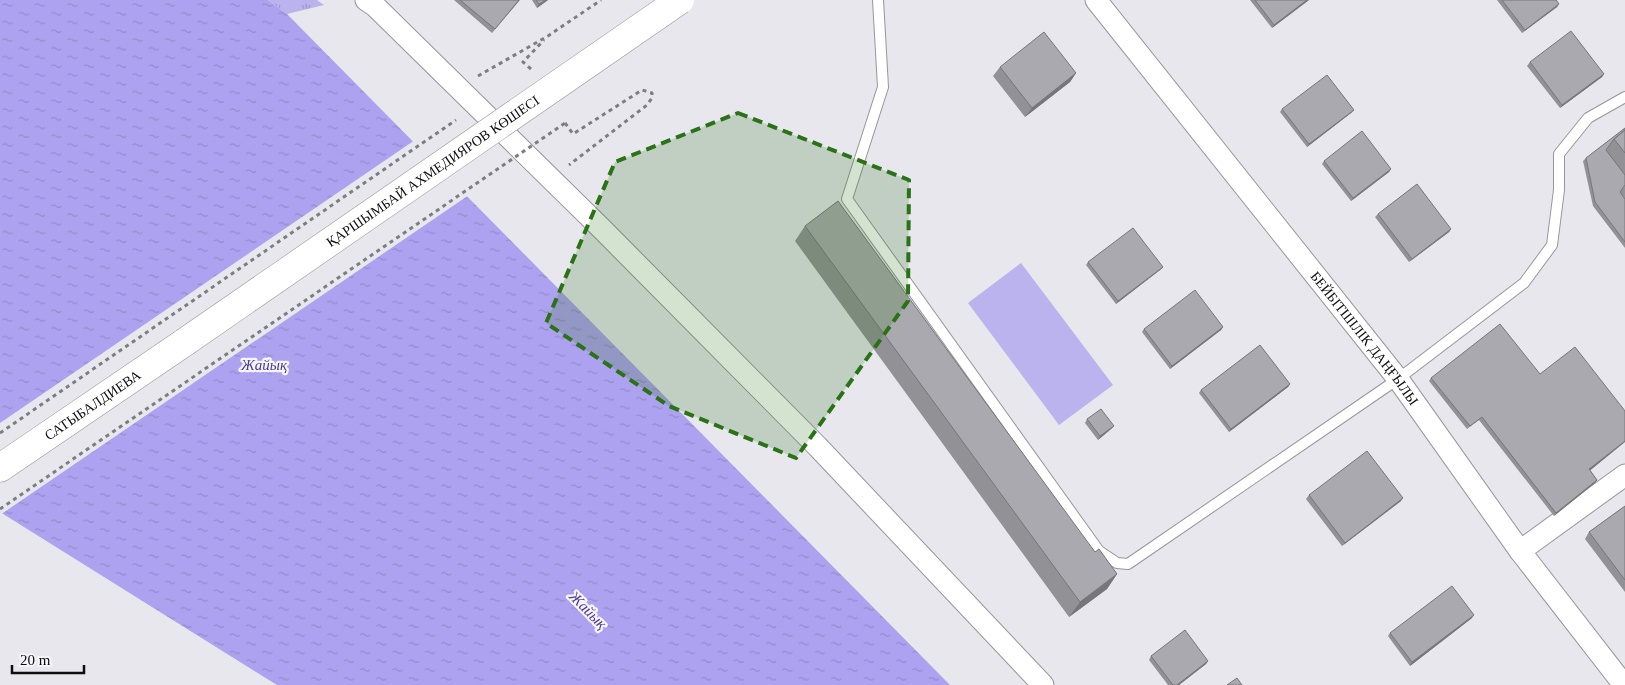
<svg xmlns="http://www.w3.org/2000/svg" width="1625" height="685" font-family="Georgia,serif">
  <defs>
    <pattern id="grass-tufts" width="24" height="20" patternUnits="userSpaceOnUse" patternTransform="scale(1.25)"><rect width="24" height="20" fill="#bab3ed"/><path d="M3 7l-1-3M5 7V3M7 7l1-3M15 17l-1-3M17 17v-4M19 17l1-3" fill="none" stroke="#9f99ca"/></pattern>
    <pattern id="water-ripples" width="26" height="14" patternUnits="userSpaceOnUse" patternTransform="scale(1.25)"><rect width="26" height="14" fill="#ada2ef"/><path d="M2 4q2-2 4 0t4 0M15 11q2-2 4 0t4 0" fill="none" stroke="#948acc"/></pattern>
  </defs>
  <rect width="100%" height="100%" fill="#e7e7ed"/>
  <path fill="url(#grass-tufts)" d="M268 0H317L324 5 287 14Z"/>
  <path fill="#bab3ed" d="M1021 263 1113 385 1059 425 968 303Z"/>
  <path fill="url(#water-ripples)" d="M0 0H268L287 14 950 685H277L0 512Z"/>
  <path fill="#e7e7ed" d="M415 140 469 195 0 515V423Z"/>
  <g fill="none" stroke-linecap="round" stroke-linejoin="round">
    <defs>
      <path id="lane" d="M878 0 883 87 847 199 1099 551 1117 563 1128 564 1398 379 1524 283 1552 245 1559 190V154L1588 118 1625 97"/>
      <g id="street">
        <path d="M366 0 375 6 602 229 818 447 1043 685"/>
        <path id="s1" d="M1096 0 1398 379 1520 551 1624 685"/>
        <path d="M1520 551 1625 475"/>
      </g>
      <g id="primary">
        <path id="s2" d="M0 468 185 342"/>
      </g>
    </defs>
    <use href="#lane" stroke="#96969c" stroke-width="12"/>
    <use href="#street" stroke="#96969c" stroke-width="23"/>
    <use href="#primary" stroke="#96969c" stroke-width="29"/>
    <path stroke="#7e7e82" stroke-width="3" stroke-dasharray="4 4" stroke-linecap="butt" d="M531 69 523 62 544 40
      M478 76 548 36 601 0
      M565 123 573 134 642 90 652 93V98L647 105 569 165"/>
    <use href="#lane" stroke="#fff" stroke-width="10"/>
    <use href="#street" stroke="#fff" stroke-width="21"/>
    <use href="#primary" stroke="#fff" stroke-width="28"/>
    <defs>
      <g id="primary-bridge">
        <path id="s3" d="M185 342 680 0"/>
      </g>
    </defs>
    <use href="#primary-bridge" stroke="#96969c" stroke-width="29" stroke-linecap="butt"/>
    <path stroke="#7e7e82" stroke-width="3" stroke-dasharray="4 4" stroke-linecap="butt" d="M0 433 456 120
      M0 509 565 123"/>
    <use href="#primary-bridge" stroke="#fff" stroke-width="28"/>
  </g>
  <path fill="#929196" d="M454 0H520L492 33Z
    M532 0H548L537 8Z
    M1250 0H1309L1272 28Z
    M1497 0H1556L1559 4 1557 7 1522 33Z
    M1530 62 1604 74 1602 77 1560 108 1527 66Z
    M1000 67 1076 73 1070 82 1025 117 993 76Z
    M1282 109 1354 110 1351 113 1307 147 1280 112Z
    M1625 128V248L1593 206 1583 161 1586 158Z
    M1324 161 1391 169 1389 172 1351 201 1322 164Z
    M1378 214 1451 229 1449 232 1409 262 1375 217Z
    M805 226 1095 552 1117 574 1107 589 1069 617 795 241Z
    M1088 262 1163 267 1160 270 1116 304 1086 265Z
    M1223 327 1221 330 1170 369 1142 332 1144 329Z
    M1431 378 1590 470 1597 480 1595 483 1554 516 1479 420 1467 429 1429 381Z
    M1290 384 1288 387 1229 432 1199 393 1201 390Z
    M1087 419 1114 426 1111 429 1098 440 1085 423Z
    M1309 495 1401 501 1342 546 1306 499Z
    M1625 506V592L1585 539 1589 532Z
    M1472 618 1410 666 1388 636 1390 633Z
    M1151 656 1208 661 1206 664 1179 685H1168L1149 660Z"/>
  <path fill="#77767a" d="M546 0H548L537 8 539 4Z
    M1307 0H1309L1272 28 1274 25Z
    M1559 4 1557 7 1522 33 1525 30Z
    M1076 73 1070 82 1025 117 1032 108Z
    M1604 74 1602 77 1560 108 1562 105Z
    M1354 110 1351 113 1307 147 1309 144Z
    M1391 169 1389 172 1351 201 1353 198Z
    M1451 229 1449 232 1409 262 1412 259Z
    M1163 267 1160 270 1116 304 1118 301Z
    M1223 327 1221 330 1170 369 1172 366Z
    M1290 384 1288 387 1229 432 1231 429Z
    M1114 426 1111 429 1098 440 1100 436Z
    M1625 441V442L1587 473 1589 469Z
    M1597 480 1595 483 1554 516 1556 513Z
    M1403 498 1401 501 1342 546 1345 543Z
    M1117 574 1107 589 1069 617 1080 602Z
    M1474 615 1472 618 1410 666 1412 662Z
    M1208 661 1206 664 1179 685H1177Z"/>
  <path fill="#aaa9af" stroke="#77767a" d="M460 0H519L495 29Z
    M536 0H546L539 4Z
    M1255 0H1307L1274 25Z
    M1502 0H1556L1559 4 1525 30Z
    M1571 31 1604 74 1562 105 1530 62Z
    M1044 32 1076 73 1032 108 1000 67Z
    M1327 75 1354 110 1309 144 1282 109Z
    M1625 128V130L1614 139 1606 150 1625 175V185L1620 192 1625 199V242L1595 202 1586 158Z
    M1625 130V153L1614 139Z
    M1362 131 1391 169 1353 198 1324 161Z
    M1417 184 1451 229 1412 259 1378 214Z
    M838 201 1095 552 1099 549 1117 574 1080 602 805 226Z
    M1133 228 1163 267 1118 301 1088 262Z
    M1195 290 1223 327 1172 366 1144 329Z
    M1500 324 1540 374 1575 347 1625 411V441L1589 469 1597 480 1556 513 1482 417 1470 426 1431 378Z
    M1260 345 1290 384 1231 429 1201 390Z
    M1101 409 1114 426 1100 436 1087 419Z
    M1367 451 1403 498 1345 543 1309 495Z
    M1625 506V580L1589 532Z
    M1452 586 1474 615 1412 662 1390 633Z
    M1185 630 1208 661 1177 685H1173L1151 656Z
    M1237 678 1242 685H1227Z"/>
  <path fill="#297215" fill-opacity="0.2" stroke="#297215" stroke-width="4" stroke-dasharray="10 6" stroke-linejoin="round" d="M738 113 909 180 908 301 796 458 669 406 546 323 615 162Z"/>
  <g text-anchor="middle" stroke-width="4.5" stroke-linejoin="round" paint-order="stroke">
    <g font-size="14" fill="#0e0e10" stroke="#f5f4fa">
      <text dy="5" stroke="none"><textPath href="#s3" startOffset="301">ҚАРШЫМБАЙ АХМЕДИЯРОВ КӨШЕСІ</textPath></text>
      <text dy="5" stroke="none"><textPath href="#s1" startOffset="432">БЕЙБІТШІЛІК ДАҢҒЫЛЫ</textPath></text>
      <text dy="5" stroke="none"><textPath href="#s2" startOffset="112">САТЫБАЛДИЕВА</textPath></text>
    </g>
    <g font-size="15" font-style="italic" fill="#4d3890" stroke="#f5f4fa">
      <text x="264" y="370">Жайық</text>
      <text transform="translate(588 610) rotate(45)" y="5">Жайық</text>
    </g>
  </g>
  <path d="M12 665v8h72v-8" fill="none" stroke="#0e0e10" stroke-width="2.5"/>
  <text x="20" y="665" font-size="15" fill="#0e0e10" stroke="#f5f4fa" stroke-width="4" paint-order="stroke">20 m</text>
</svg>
